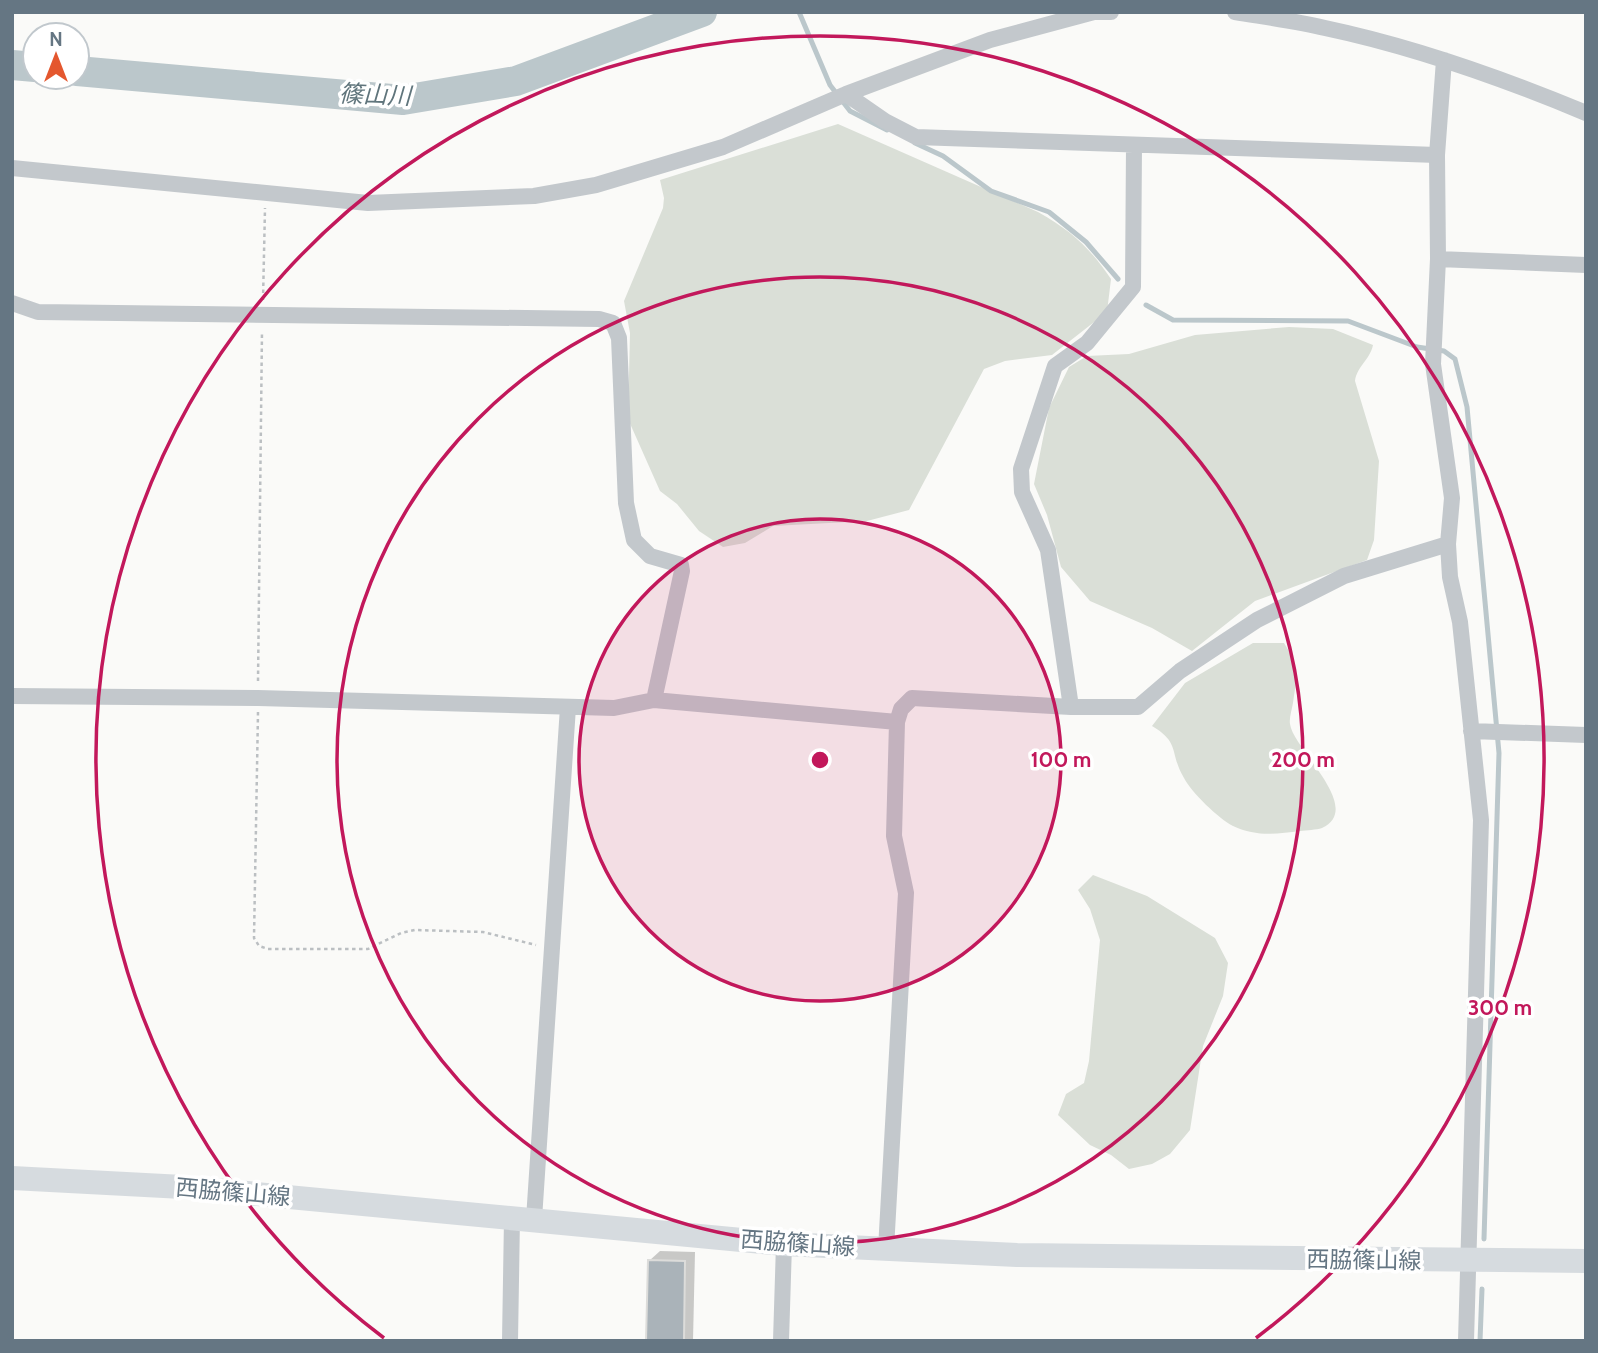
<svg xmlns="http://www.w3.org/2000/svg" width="1598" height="1353" font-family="Cabin,'Noto Sans JP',sans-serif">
  <rect width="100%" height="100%" fill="#fafaf8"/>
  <path fill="#dadfd7" d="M838 124 1038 212C1073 232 1089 247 1111 279L1107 312 1052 355 1005 361 984 369 909 510 867 521 773 526 745 543 723 547 699 531 677 504 660 491 628 419 630 333 624 301 663 208 664 198 660 180Z
    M1289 327 1333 329 1373 345C1370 360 1357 366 1355 381L1379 461 1374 540 1367 560 1255 601 1192 651 1152 628 1090 601 1061 567 1047 515 1034 484 1049 408 1069 367 1087 356 1129 354 1195 335Z
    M1253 643H1284C1300 668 1297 675 1293 703 1292 709 1289 718 1290 724 1293 749 1365 808 1322 828 1316 830 1307 830 1300 831 1277 834 1256 837 1233 826 1219 819 1191 792 1184 778 1169 753 1181 743 1152 726L1185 683Z
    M1093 875 1147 896 1215 938 1228 963 1223 996 1203 1046 1190 1130 1170 1154 1152 1164 1129 1169 1111 1155 1090 1145 1058 1115 1066 1094 1084 1083 1089 1061 1100 940 1090 909 1078 890Z"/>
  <path fill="#0003" d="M660 1251 695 1252 693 1341H648L649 1261Z"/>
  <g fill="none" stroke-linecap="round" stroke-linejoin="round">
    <path stroke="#bbc7cb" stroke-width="5" d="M799 12 830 85 850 111 887 130
      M915 143 943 156 991 191 1049 212 1086 242 1118 279
      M1146 305 1173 320 1348 321 1417 347 1444 351 1455 359 1467 407 1499 753 1484 1239
      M1480 1341 1482 1289"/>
    <path stroke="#bbc7cb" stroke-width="30" d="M12 65 35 67
      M77 71 403 100 516 81 702 12"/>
  </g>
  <path fill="#aab3b9" stroke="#dcdcda" stroke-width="2" d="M648 1260 685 1261 684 1341H646Z"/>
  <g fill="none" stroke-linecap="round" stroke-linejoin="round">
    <path stroke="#bbbfc2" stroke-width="2.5" stroke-dasharray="3.5 3.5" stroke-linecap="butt" d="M263 300 265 208
      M258 681 262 331
      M258 712 254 938 259 946 268 949H368L401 933 415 930 483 932 536 945"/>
    <path stroke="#c3c8cc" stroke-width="16" d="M1235 12C1265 17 1295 21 1325 28 1415 47 1502 78 1586 113
      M1444 60 1437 155 1438 259 1433 364 1452 498 1448 544 1450 577 1460 622 1481 820 1466 1341
      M846 94 885 121 916 137 1437 155
      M12 168 368 203 534 196 596 185 723 147 846 94 990 40 1094 12H1111
      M1438 259 1586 265
      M12 303 38 312 599 319 613 323 619 338 626 503 634 540 650 556 681 565 682 571 654 700
      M12 696 258 698 614 708 654 700 897 722
      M1071 707 1048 550 1022 492 1021 469 1055 366 1087 343 1133 287 1134 146
      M1471 731 1586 735
      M534 1219 568 707
      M886 1249 906 893 894 836 897 722 901 709 912 698 1071 707H1138L1180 671 1257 620 1344 576 1448 544
      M510 1341 512 1218
      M781 1341 784 1244"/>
    <path stroke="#d6dbdf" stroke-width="24" d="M12 1178 183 1187 784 1244 1017 1255 1586 1261"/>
  </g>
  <circle cx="820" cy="760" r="241" fill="#c2185b" fill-opacity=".12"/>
  <g fill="none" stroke="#c2185b" stroke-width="3.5">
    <circle cx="820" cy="760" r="241"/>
    <circle cx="820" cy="760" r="483"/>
    <path d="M384 1338A724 724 0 1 1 1256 1338"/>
  </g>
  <g text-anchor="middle" stroke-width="7" stroke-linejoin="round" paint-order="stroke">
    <g font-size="23" fill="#657683" stroke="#fff">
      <text transform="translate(233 1192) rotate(5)" y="8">西脇篠山線</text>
      <text transform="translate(798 1243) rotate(4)" y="8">西脇篠山線</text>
      <text transform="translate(1364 1260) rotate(1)" y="8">西脇篠山線</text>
    </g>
    <g font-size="24" font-style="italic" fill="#60757c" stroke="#fff">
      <text transform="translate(375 95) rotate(2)" y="8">篠山川</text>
    </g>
  </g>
  <circle cx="820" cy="760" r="10" fill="#c2185b" stroke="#fff" stroke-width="3.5"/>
  <g font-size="21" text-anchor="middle" font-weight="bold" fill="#c2185b" stroke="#fff" stroke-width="7" stroke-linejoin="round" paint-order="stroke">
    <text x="1061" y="767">100 m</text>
    <text x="1303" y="767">200 m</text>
    <text x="1500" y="1015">300 m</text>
  </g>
  <rect width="1598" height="1353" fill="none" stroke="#657683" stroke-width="28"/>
  <g transform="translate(56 56)"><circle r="33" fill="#ffffff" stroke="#c1c8cd" stroke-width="2"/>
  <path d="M0-5L12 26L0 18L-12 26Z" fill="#e4572e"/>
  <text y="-10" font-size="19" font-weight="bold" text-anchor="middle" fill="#657683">N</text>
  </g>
</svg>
